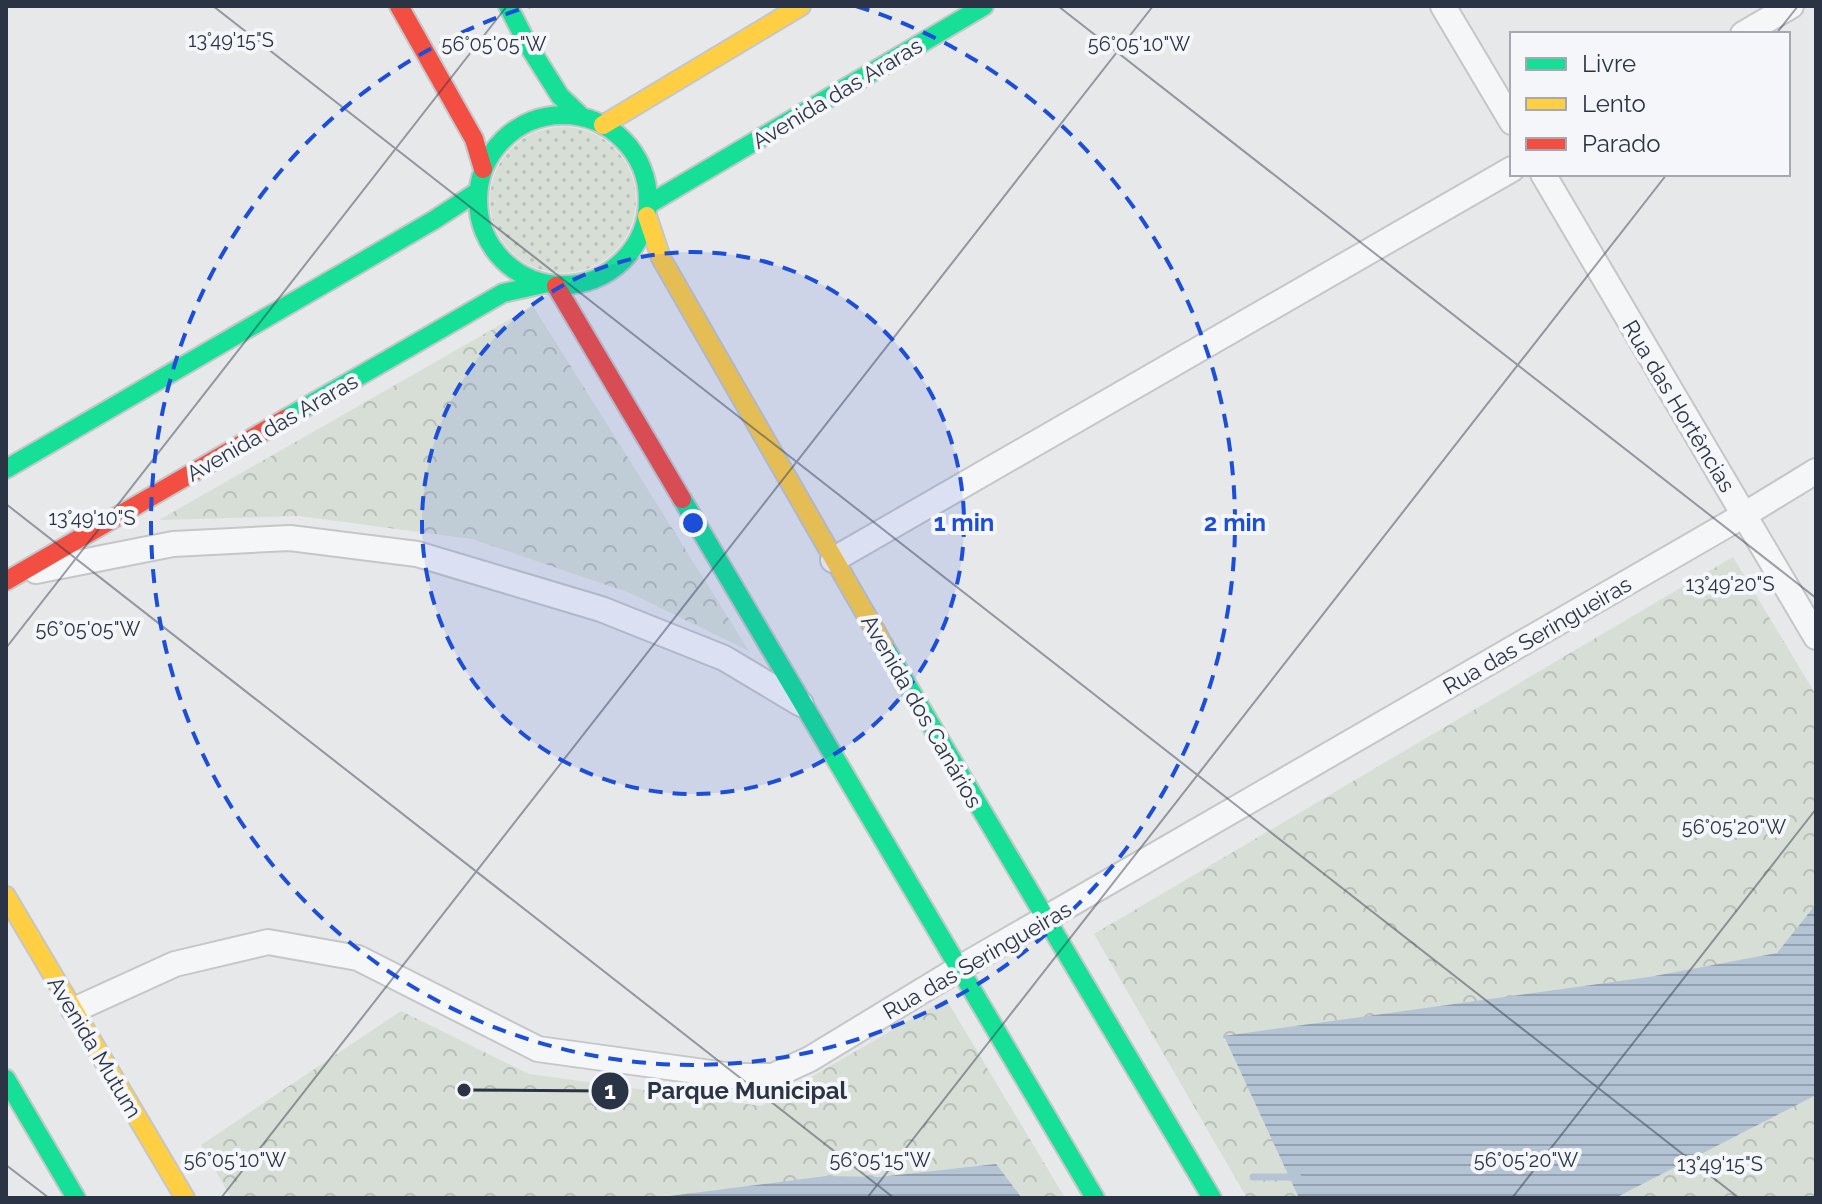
<svg xmlns="http://www.w3.org/2000/svg" width="1822" height="1204" font-family="Raleway,sans-serif">
  <defs>
    <pattern id="grass-dots" width="8" height="8" patternUnits="userSpaceOnUse" patternTransform="scale(2)"><rect width="8" height="8" fill="#d6ded6"/><path d="M2 2h.1M6 6h.1" fill="none" stroke="#b8bfb9" stroke-width="1.8" stroke-linecap="round"/></pattern>
    <pattern id="park-crowns" width="20" height="18" patternUnits="userSpaceOnUse" patternTransform="scale(2)"><rect width="20" height="18" fill="#d6ded6"/><path d="M2 6a3 3 0 1 1 6 0M12 15a3 3 0 1 1 6 0" fill="none" stroke="#b8bfb9"/></pattern>
    <pattern id="water-rules" width="6" height="5" patternUnits="userSpaceOnUse" patternTransform="scale(2)"><rect width="6" height="5" fill="#b4c4d5"/><path d="M0 2.5h6" fill="none" stroke="#93a0af"/></pattern>
  </defs>
  <rect width="100%" height="100%" fill="#e6e8ea"/>
  <path fill="url(#grass-dots)" d="M490 200a73 73 0 1 1 146 0a73 73 0 1 1-146 0Z"/>
  <path fill="url(#park-crowns)" d="M533 306 749 651 630 593 472 539 299 516 159 520Z
    M1733 557 1816 695V1198H1247L1094 934Z
    M946 999 1065 1198H231L201 1145 401 1011 529 1074 761 1106Z"/>
  <path fill="url(#water-rules)" d="M1816 904V1095L1615 1198H1299L1224 1036 1649 977 1777 953Z
    M996 1164 1022 1198H654L826 1176 879 1177Z"/>
  <g fill="none" stroke-linecap="round" stroke-linejoin="round">
    <path stroke="#b4c4d5" stroke-width="7" d="M1253 1177H1298"/>
    <defs>
      <path id="street" d="M1443 6 1512 122
        M1743 34 1791 6
        M1543 174 1816 637
        M833 560 1512 169
        M36 571 173 544 290 538 417 554 601 609 724 658 801 704
        M74 1010 175 964 268 942 358 958 538 1049 733 1076H773L810 1059 958 969 1744 515 1816 471"/>
      <path id="fast" d="M508 6 528 45 560 96 582 117
        M478 200a85 85 0 1 1 170 0a85 85 0 1 1-170 0Z
        M649 204 984 6
        M285 419 503 293 543 284
        M6 469 434 220 477 192
        M682 499 1095 1198
        M884 646 1212 1198
        M6 1079 76 1198"/>
      <path id="slow" d="M603 125 801 6
        M647 216 661 258 884 646
        M6 896 185 1198"/>
      <path id="jam" d="M399 6 474 139 483 169
        M556 286 682 499
        M6 581 285 419"/>
    </defs>
    <use href="#street" stroke="#c4c6c8" stroke-width="28"/>
    <use href="#fast" stroke="#c4c6c8" stroke-width="22"/>
    <use href="#slow" stroke="#c4c6c8" stroke-width="22"/>
    <use href="#jam" stroke="#c4c6c8" stroke-width="22"/>
    <use href="#street" stroke="#f5f6f7" stroke-width="24"/>
    <use href="#fast" stroke="#16e098" stroke-width="18"/>
    <use href="#slow" stroke="#ffcf43" stroke-width="18"/>
    <use href="#jam" stroke="#f24e42" stroke-width="18"/>
  </g>
  <path fill="none" stroke="#2b3445" stroke-width="2" stroke-opacity="0.45" d="M213 6 1739 1198M1058 6 1816 598M1776 34 1798 6M6 504 894 1198M6 648 507 6M6 1165 49 1198M221 1198 1153 6M867 1198 1667 174M1512 1198 1816 809"/>
  <circle cx="693" cy="523" r="271" fill="#1d4ed8" fill-opacity=".12"/>
  <g fill="none" stroke="#1d4ed8" stroke-width="4" stroke-dasharray="14 10">
    <circle cx="693" cy="523" r="271"/>
    <path d="M856 6A542 542 0 1 1 530 6"/>
  </g>
  <g text-anchor="middle" stroke-width="8" stroke-linejoin="round" paint-order="stroke">
    <g font-size="22" fill="#2b3445" stroke="#f4f6f9">
      <text transform="translate(837 93) rotate(-31)" y="8">Avenida das Araras</text>
      <text transform="translate(1679 406) rotate(59)" y="8">Rua das Hortências</text>
      <text transform="translate(272 427) rotate(-30)" y="8">Avenida das Araras</text>
      <text transform="translate(1537 635) rotate(-30)" y="8">Rua das Seringueiras</text>
      <text transform="translate(922 711) rotate(60)" y="8">Avenida dos Canários</text>
      <text transform="translate(977 960) rotate(-30)" y="8">Rua das Seringueiras</text>
      <text transform="translate(95 1047) rotate(59)" y="8">Avenida Mutum</text>
    </g>
  </g>
  <g font-size="20" text-anchor="middle" fill="#2b3445" stroke="#f4f6f9" stroke-width="8" stroke-linejoin="round" paint-order="stroke">
    <text x="231" y="47">13°49'15"S</text>
    <text x="494" y="51">56°05'05"W</text>
    <text x="1139" y="51">56°05'10"W</text>
    <text x="92" y="525">13°49'10"S</text>
    <text x="1730" y="591">13°49'20"S</text>
    <text x="88" y="636">56°05'05"W</text>
    <text x="1734" y="834">56°05'20"W</text>
    <text x="235" y="1167">56°05'10"W</text>
    <text x="880" y="1167">56°05'15"W</text>
    <text x="1526" y="1167">56°05'20"W</text>
    <text x="1720" y="1171">13°49'15"S</text>
  </g>
  <circle cx="693" cy="523" r="12" fill="#1d4ed8" stroke="#f4f6f9" stroke-width="4"/>
  <g font-size="24" text-anchor="middle" font-weight="bold" fill="#1d4ed8" stroke="#f4f6f9" stroke-width="8" stroke-linejoin="round" paint-order="stroke">
    <text x="964" y="531">1 min</text>
    <text x="1235" y="531">2 min</text>
  </g>
  <path fill="none" stroke="#2b3445" stroke-width="3" d="M464 1090L610 1091"/>
  <g fill="#2b3445" stroke="#f4f6f9" stroke-width="3">
    <circle cx="464" cy="1090" r="8"/>
    <circle cx="610" cy="1091" r="20"/>
  </g>
  <g font-size="24" text-anchor="middle" font-weight="bold" fill="#fff">
    <text x="610" y="1099">1</text>
  </g>
  <g font-size="24" text-anchor="middle" font-weight="bold" fill="#2b3445" stroke="#f4f6f9" stroke-width="8" stroke-linejoin="round" paint-order="stroke">
    <text x="747" y="1099">Parque Municipal</text>
  </g>
  <rect width="1822" height="1204" fill="none" stroke="#2b3445" stroke-width="16"/>
  <rect x="1510" y="32" width="280" height="144" fill="#f4f6f9" stroke="#a4a8b1" stroke-width="2"/>
  <rect x="1526" y="58" width="40" height="12" fill="#16e098" stroke="#a4a8b1" stroke-width="2"/>
  <text x="1582" y="72" font-size="24" fill="#2b3445">Livre</text>
  <rect x="1526" y="98" width="40" height="12" fill="#ffcf43" stroke="#a4a8b1" stroke-width="2"/>
  <text x="1582" y="112" font-size="24" fill="#2b3445">Lento</text>
  <rect x="1526" y="138" width="40" height="12" fill="#f24e42" stroke="#a4a8b1" stroke-width="2"/>
  <text x="1582" y="152" font-size="24" fill="#2b3445">Parado</text>
</svg>
